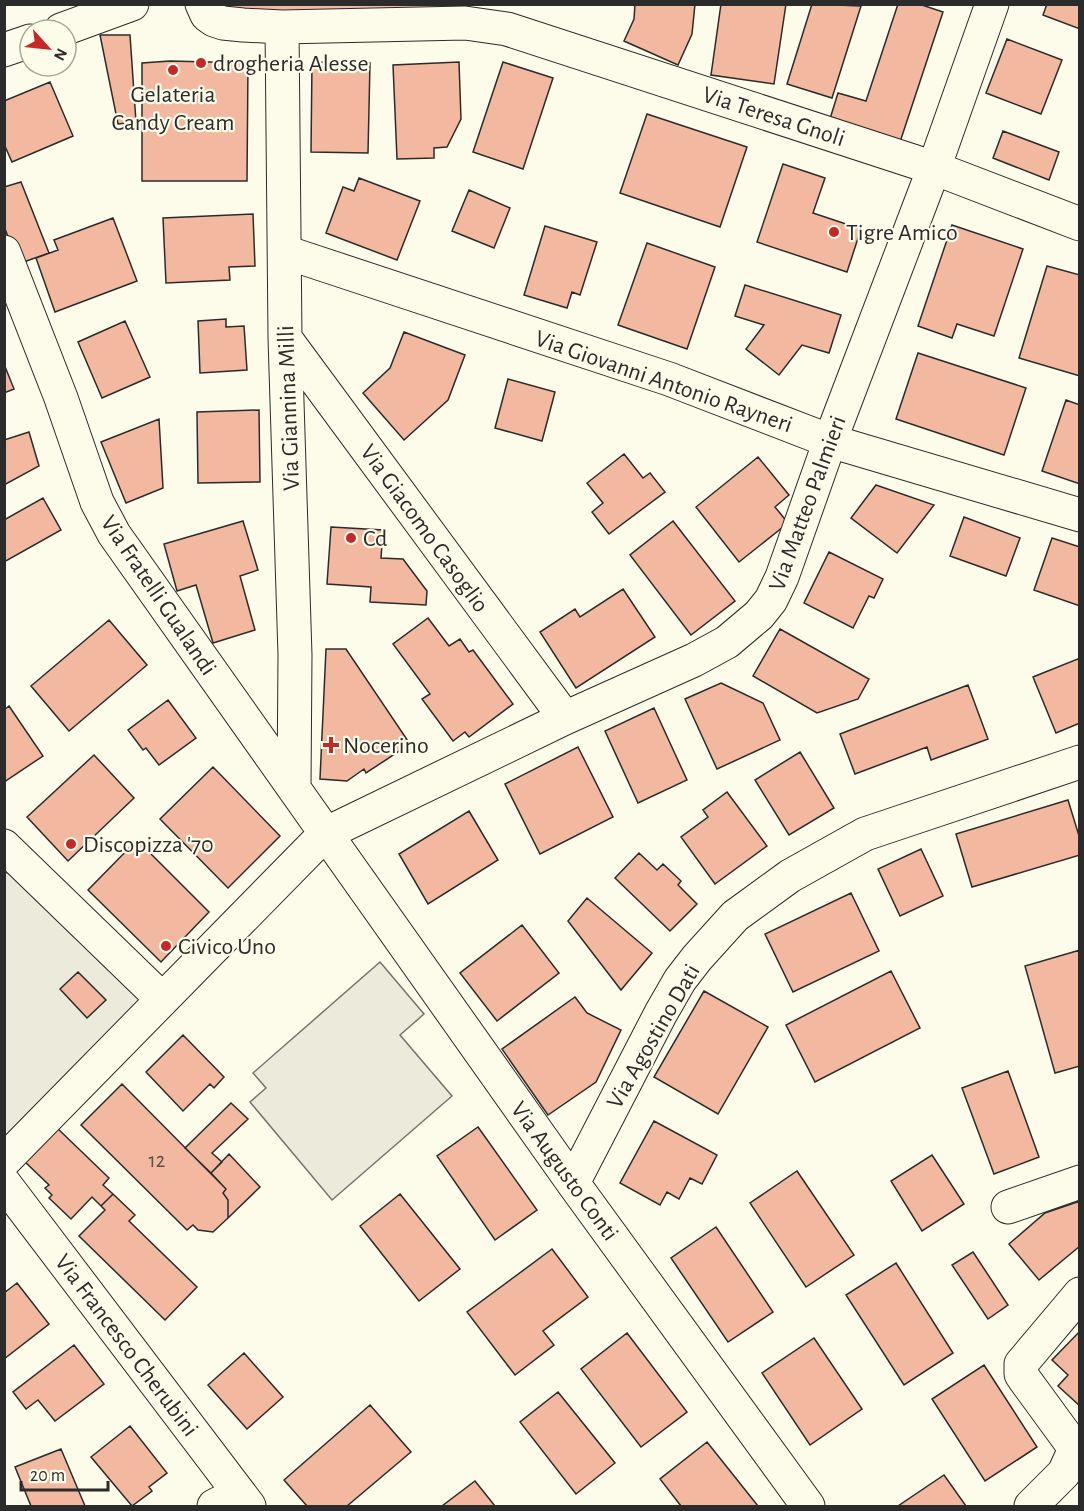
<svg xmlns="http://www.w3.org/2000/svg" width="1084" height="1511" font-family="'Alegreya Sans',sans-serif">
  <rect width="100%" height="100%" fill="#fdfbea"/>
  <path fill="#ecebdb" stroke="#74746e" stroke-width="1.5" d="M12 867 146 999 5 1148 4 875Z
    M380 962 424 1014 400 1035 452 1096 332 1200 250 1102 266 1088 253 1073Z"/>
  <path fill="#f2b8a0" stroke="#2b2b2b" stroke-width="1.5" d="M222 4H443V14L222 13Z
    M635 4H695L692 34 678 65 624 41 634 19Z
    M721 4H786L774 84 711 75Z
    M812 4 861 6 832 98 787 84Z
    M898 4H919L943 12 899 145 829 122 838 93 866 101Z
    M1047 4H1080V29L1043 15Z
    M100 35H130L136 122 118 124Z
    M1007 39 1062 60 1041 114 986 93Z
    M170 61 248 63 247 181H142V63Z
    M312 62 370 63 368 153 311 152Z
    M459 62 461 119 447 147 434 148V158L397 159 393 65Z
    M503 62 553 78 523 169 473 152Z
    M50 82 73 136 12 162 4 144V101Z
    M647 114 747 147 720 227 620 193Z
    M1003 131 1059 152 1049 180 993 158Z
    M783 164 825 178 813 213 861 229 847 272 757 242Z
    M359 178 420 201 397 260 326 233 343 187 354 191Z
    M21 182 49 253 18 264 4 226V187Z
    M469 190 510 208 494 248 452 231Z
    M253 214 255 266 229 267 230 280 166 283 163 218Z
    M113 218 137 281 55 312 36 258 58 250 54 240Z
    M952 225 1023 249 994 336 957 324 952 338 918 326Z
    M545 226 597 242 580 295 572 292 567 308 524 295Z
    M647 243 715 267 687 349 618 325Z
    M1047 266 1080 275V376L1019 358Z
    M745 285 841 315 829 353 802 345 779 375 746 349 764 325 735 316Z
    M226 319V327L244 326 247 370 200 373 198 321Z
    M125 321 150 377 102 398 78 342Z
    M404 332 465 355 448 400 404 440 363 393 390 368Z
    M918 353 1026 388 1004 455 896 419Z
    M4 364 14 389 4 393Z
    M508 379 555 392 542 441 495 428Z
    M1066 400 1080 405V484L1042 471Z
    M259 410 260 482 198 483 197 412Z
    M159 419 163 488 126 503 101 442Z
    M29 432 39 466 4 485V440Z
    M624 454 643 478 650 473 665 492 609 534 592 512 603 503 587 483Z
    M758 457 789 495 775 507 788 523 739 562 696 507Z
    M876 485 934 505 897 553 851 518Z
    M43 498 61 530 4 562V520Z
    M964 517 1020 538 1006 576 950 556Z
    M243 521 258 570 240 576 255 630 213 643 196 585 177 591 164 544Z
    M673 521 735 601 691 635 630 555Z
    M331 527 383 530 381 558 403 559 427 591 426 605 370 602 371 587 327 584Z
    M1052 538 1080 547V606L1034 590Z
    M829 552 883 579 874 598 869 596 853 628 804 603Z
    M623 589 655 637 576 688 540 632 575 609 580 617Z
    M428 618 449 646 460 639 469 652 473 650 513 704 469 737 465 732 453 741 422 699 430 694 393 644Z
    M109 620 147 665 69 731 31 686Z
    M780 629 869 679 858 699 817 713 753 676Z
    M326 649H346L410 744 366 773 364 769 347 781 320 779Z
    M1080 658V723L1056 733 1033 677Z
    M721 683 763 703 780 740 717 769 685 699Z
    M968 685 988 739 931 760 927 747 855 774 840 734Z
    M168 700 196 738 159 765 146 748 143 750 128 730Z
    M9 706 43 756 4 782V710Z
    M654 708 687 780 638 803 605 731Z
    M578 747 613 817 540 854 505 784Z
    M800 752 834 808 789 835 755 780Z
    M94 755 134 798 68 861 27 817Z
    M213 767 280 836 228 888 160 819Z
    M727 792 767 846 715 884 681 837 708 817 703 810Z
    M1068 800 1080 839V855L972 887 956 834Z
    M469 811 498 860 428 904 399 854Z
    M137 840 209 912 161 962 88 890Z
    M921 849 943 896 900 916 878 869Z
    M639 853 657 870 663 864 681 881 678 885 697 904 670 931 615 878Z
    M851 893 879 951 793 992 765 934Z
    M587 898 652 953 621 990 568 921Z
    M522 925 559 973 497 1021 460 973Z
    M1080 950V1066L1055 1073 1025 966Z
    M891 971 920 1028 815 1082 786 1025Z
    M78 972 106 1000 87 1018 60 989Z
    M704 991 768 1027 718 1114 654 1077Z
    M575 997 587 1013 621 1030 596 1082 548 1115 502 1049Z
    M183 1035 224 1077 214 1088 210 1084 183 1111 146 1072Z
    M1008 1071 1039 1157 994 1174 962 1088Z
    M122 1084 226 1189 223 1193 228 1200V1218L213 1232 198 1230 193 1225 187 1230 81 1125Z
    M231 1103 248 1119 212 1153 222 1162 211 1173 185 1148Z
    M654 1121 717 1155 702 1184 690 1178 679 1199 667 1192 660 1205 620 1183Z
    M55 1126 109 1178 103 1185 113 1194 101 1206 92 1197 71 1219 49 1198 52 1195 45 1188 49 1185 22 1159Z
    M478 1127 537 1210 495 1240 437 1156Z
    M229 1154 260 1187 228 1218V1200L223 1193 226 1189 211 1173Z
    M932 1155 964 1204 922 1231 891 1181Z
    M797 1171 854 1255 806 1287 750 1203Z
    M113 1194 135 1215 129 1221 197 1287 165 1320 79 1236 105 1210 101 1206Z
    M400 1194 460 1269 419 1301 360 1226Z
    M1080 1201V1246L1039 1280 1009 1244 1045 1213Z
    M716 1227 773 1312 728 1342 671 1258Z
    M552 1249 588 1297 543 1331 554 1345 515 1375 467 1312Z
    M973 1252 1008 1305 988 1319 952 1265Z
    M896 1263 953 1353 904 1385 846 1295Z
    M17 1283 49 1324 4 1359V1293Z
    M1080 1331V1406L1058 1386 1068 1375 1052 1360Z
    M627 1333 687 1412 641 1447 581 1369Z
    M814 1338 862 1409 810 1445 762 1373Z
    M74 1345 104 1384 55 1421 38 1400 26 1409 13 1392Z
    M244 1353 283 1397 247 1429 208 1385Z
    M984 1365 1037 1447 985 1481 932 1399Z
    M558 1392 615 1463 576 1494 520 1422Z
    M370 1405 411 1452 347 1506H307L284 1480Z
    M130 1426 167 1473 149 1487 152 1491 132 1506 91 1457Z
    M707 1442 758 1506H681L660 1479Z
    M61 1449 85 1506H31L15 1467Z
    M944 1475 966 1506H898Z
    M475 1481 495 1506H442Z"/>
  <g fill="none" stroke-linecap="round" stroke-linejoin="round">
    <defs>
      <path id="minor" d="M202 4 207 15 214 20 223 23 243 25 282 27 465 23 507 29 934 168 1080 224
        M282 27 285 338 295 655 294 788
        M61 30 132 4
        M4 50 30 41
        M4 252 61 398 97 502 114 534 573 1183 808 1506
        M285 252 669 379 830 441 1080 515
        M285 338 565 718
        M4 846 162 999
        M4 1161 325 834 565 718 694 660 727 642 759 615 771 600 782 577 830 441 934 168 992 4
        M4 1183 249 1506
        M573 1183 661 1013 680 980 697 958 735 916 790 876 865 834 1080 762
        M1008 1207 1080 1182
        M214 1506 239 1493
        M1031 1506 1064 1473 1074 1451 1071 1443 1025 1380 1021 1374V1364L1080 1294"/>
    </defs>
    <use href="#minor" stroke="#2b2b2b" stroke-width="35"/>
    <use href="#minor" stroke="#fdfbea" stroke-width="33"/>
  </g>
  <g fill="#c62828" stroke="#fdfbea" stroke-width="2">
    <circle cx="201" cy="63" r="6"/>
    <circle cx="173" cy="70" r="6"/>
    <circle cx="834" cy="232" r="6"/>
    <circle cx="351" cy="538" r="6"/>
    <path d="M328 736h6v6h6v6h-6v6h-6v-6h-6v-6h6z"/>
    <circle cx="71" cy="844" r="6"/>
    <circle cx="166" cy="946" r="6"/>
  </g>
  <g text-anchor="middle" stroke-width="4.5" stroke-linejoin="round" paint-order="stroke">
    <g font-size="21" fill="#5d4e48">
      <text x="157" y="1167">12</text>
    </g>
    <g font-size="24" fill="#2b2b2b" stroke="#fdfbea" text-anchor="start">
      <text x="213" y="71">drogheria Alesse</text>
      <text x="173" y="102" text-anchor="middle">Gelateria<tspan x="173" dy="28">Candy Cream</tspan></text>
      <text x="846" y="240">Tigre Amico</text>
      <text x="363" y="546">Cd</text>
      <text x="343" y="753">Nocerino</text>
      <text x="83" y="852">Discopizza '70</text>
      <text x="178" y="954">Civico Uno</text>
    </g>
    <g font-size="24" fill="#2b2b2b" stroke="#fdfbea">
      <text transform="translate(774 116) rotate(18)" y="8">Via Teresa Gnoli</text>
      <text transform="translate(664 381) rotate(19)" y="8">Via Giovanni Antonio Rayneri</text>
      <text transform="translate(288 408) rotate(-92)" y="8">Via Giannina Milli</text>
      <text transform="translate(807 503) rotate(-70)" y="8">Via Matteo Palmieri</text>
      <text transform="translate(425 528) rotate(54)" y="8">Via Giacomo Casoglio</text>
      <text transform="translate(159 595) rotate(56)" y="8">Via Fratelli Gualandi</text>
      <text transform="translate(653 1036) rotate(-60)" y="8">Via Agostino Dati</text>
      <text transform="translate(565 1171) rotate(54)" y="8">Via Augusto Conti</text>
      <text transform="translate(127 1345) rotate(53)" y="8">Via Francesco Cherubini</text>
    </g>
  </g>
  <rect width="1084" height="1511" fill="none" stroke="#2b2b2b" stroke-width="12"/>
  <g transform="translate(48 48) rotate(117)"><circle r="28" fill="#fdfbea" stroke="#a9a89e" stroke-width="1.5"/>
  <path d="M0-4.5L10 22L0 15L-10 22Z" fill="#c62828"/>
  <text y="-9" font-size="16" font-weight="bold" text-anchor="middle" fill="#2b2b2b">N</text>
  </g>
  <path d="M21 1481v9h87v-9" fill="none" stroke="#2b2b2b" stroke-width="3"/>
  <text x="30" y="1481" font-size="18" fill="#2b2b2b" stroke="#fdfbea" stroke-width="4.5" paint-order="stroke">20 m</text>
</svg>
